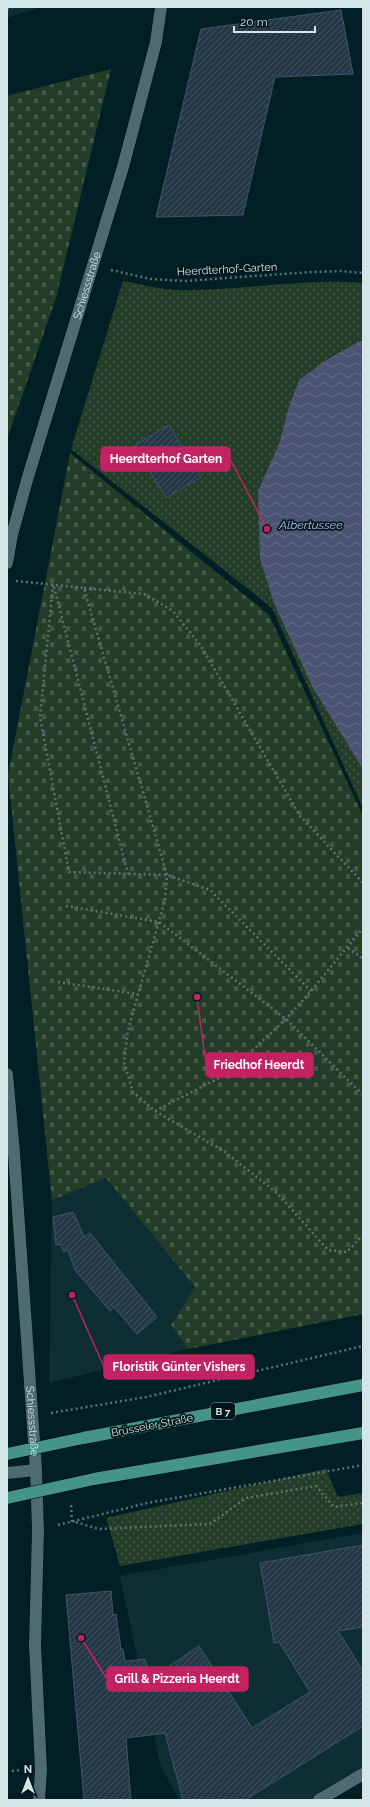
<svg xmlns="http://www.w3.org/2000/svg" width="370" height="1807" font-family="Raleway,sans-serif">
  <defs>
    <pattern id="cemetery-stones" width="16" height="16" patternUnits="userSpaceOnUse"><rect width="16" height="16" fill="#243d28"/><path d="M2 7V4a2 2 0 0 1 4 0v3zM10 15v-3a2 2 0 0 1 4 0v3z" fill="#435947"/></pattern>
    <pattern id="park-dots" width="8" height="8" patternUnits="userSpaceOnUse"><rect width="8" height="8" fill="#243d28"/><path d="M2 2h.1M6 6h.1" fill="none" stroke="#435947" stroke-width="1.8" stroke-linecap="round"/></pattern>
    <pattern id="water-waves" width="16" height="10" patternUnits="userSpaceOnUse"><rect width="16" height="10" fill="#4c5473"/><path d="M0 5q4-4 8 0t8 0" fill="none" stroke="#656c87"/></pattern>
    <pattern id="building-hatch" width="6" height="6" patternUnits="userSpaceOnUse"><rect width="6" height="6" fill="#233746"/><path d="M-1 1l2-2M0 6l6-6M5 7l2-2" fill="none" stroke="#425461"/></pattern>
  </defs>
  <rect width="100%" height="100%" fill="#012025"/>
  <path fill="#0d2e33" d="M7 7H41L7 18Z
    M106 1178 195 1287 171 1325 188 1349 49 1383 52 1200Z
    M363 1533V1777L324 1800H180L161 1767 120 1576Z"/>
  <path fill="url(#cemetery-stones)" d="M111 69 56 298 7 439V96Z
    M70 453 269 615 363 816V1314L188 1349 171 1325 195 1287 106 1178 52 1200 8 775Z"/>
  <path fill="url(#park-dots)" d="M123 281C141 284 161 290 180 290 241 291 302 278 363 283V808L272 608 71 449Z
    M326 1469 338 1497 363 1493V1524L120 1566 106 1518Z"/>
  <path fill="url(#water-waves)" d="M360 341H363V769L313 688 274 603 260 559 258 491 279 444 289 407 299 380 325 361Z"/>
  <path fill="url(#building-hatch)" stroke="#405666" d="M341 10 353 74 275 77 243 215 156 217 201 29Z
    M169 425 201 477 166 498 134 446Z
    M73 1212 84 1237 90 1233 157 1317 137 1334 114 1307 110 1311 75 1270 68 1250 64 1252 60 1244 56 1245 53 1217Z
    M363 1545V1627L338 1631 363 1671V1726L245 1800H183L165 1733 126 1738 131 1800H84L66 1595 111 1591 113 1615 116 1614 121 1649H123L125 1661 145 1659 150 1679 199 1646 252 1728 310 1692 279 1642 274 1643 260 1563Z"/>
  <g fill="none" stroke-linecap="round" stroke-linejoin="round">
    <defs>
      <path id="service" d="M7 1473 36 1470"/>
      <path id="minor" d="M319 1800 363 1774"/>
      <g id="tertiary">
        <path id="s1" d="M7 563 12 535 27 480 123 167 156 42 161 7"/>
        <path id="s2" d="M7 1074 14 1153 36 1470 38 1530 35 1645 41 1770 39 1800"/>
      </g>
      <path id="trunk" d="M83 1438 363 1385
        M94 1479 363 1433"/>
    </defs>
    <use href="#service" stroke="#00090c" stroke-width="13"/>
    <use href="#minor" stroke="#00090c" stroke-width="13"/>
    <use href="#tertiary" stroke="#00090c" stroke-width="13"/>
    <use href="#trunk" stroke="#00090c" stroke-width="13"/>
    <path stroke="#5a7378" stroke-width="2.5" stroke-dasharray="2 3" stroke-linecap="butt" d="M7 9 13 7
      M111 270 151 279 184 281 311 272 342 271 363 273
      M16 581 84 588 167 875 165 900 128 1030 124 1062 133 1092 155 1111 225 1152 277 1193 328 1250 347 1252 363 1235
      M53 585 40 717 69 872 167 875 210 890 311 991
      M54 587 128 874
      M84 588 144 594 173 611 201 646 300 816 363 883
      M66 906 159 922 286 1019 363 1095
      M348 948 363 959
      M58 982 138 994
      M155 1111 227 1074 286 1019 311 991 363 928
      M51 1413 146 1397 363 1346
      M71 1505 72 1521 99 1529 210 1524 246 1498 316 1486 334 1507 363 1503
      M58 1525 147 1503 363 1465
      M12 1771 21 1770"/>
    <use href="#service" stroke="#4d6c72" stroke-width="12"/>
    <use href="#minor" stroke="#4d6c72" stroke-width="12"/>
    <use href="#tertiary" stroke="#4d6c72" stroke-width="12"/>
    <use href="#trunk" stroke="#459488" stroke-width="12"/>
    <defs>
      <path id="trunk-bridge" d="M7 1454 83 1438
        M7 1498 94 1479"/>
    </defs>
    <use href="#trunk-bridge" stroke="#00090c" stroke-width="13" stroke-linecap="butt"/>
    <use href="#trunk-bridge" stroke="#459488" stroke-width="12"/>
  </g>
  <g text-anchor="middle" stroke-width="3.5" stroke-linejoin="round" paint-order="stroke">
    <rect fill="#01161a" stroke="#95a7aa" stroke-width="1" x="211" y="1403" width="24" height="16" rx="3"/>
    <g font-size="10" font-weight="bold" fill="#d4e5e8">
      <text x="223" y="1415">B 7</text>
    </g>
    <g font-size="11" fill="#d4e5e8" stroke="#01161a">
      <text transform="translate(227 269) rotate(-3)" y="4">Heerdterhof-Garten</text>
      <text dy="4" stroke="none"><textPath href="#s1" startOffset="289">Schiessstraße</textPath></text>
      <text dy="4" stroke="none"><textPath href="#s2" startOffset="348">Schiessstraße</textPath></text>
      <text transform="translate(152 1425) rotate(-11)" y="4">Brüsseler Straße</text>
    </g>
    <g font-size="12" font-style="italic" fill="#b3c3fb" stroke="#01161a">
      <text x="311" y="529">Albertussee</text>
    </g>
  </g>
  <path fill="none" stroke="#c32262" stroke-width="1.5" d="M267 529L230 459M197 997L206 1065M72 1295L104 1367M81 1638L107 1679"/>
  <g fill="#c32262" stroke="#01161a" stroke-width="1.5">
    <circle cx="267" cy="529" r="4"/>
    <circle cx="197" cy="997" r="4"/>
    <circle cx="72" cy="1295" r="4"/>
    <circle cx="81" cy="1638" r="4"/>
  </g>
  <g fill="#c32262" stroke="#c32262" stroke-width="1.5">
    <rect x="101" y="447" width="129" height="24" rx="4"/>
    <rect x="206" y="1053" width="107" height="24" rx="4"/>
    <rect x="104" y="1355" width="150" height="24" rx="4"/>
    <rect x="107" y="1667" width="141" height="24" rx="4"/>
  </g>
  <g font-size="12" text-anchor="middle" font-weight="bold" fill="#fff">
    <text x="166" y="463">Heerdterhof Garten</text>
    <text x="259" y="1069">Friedhof Heerdt</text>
    <text x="179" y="1371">Floristik Günter Vishers</text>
    <text x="177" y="1683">Grill &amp; Pizzeria Heerdt</text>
  </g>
  <rect width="370" height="1807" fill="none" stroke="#d4e5e8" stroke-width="16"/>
  <g transform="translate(28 1779)" stroke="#01161a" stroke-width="3" paint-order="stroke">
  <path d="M0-3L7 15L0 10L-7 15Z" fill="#d4e5e8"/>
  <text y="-6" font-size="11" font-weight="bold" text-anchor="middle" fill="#d4e5e8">N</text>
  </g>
  <path d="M234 26v6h81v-6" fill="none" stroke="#d4e5e8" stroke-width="2"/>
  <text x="240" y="26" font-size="12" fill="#d4e5e8" stroke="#01161a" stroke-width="3" paint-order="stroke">20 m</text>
</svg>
